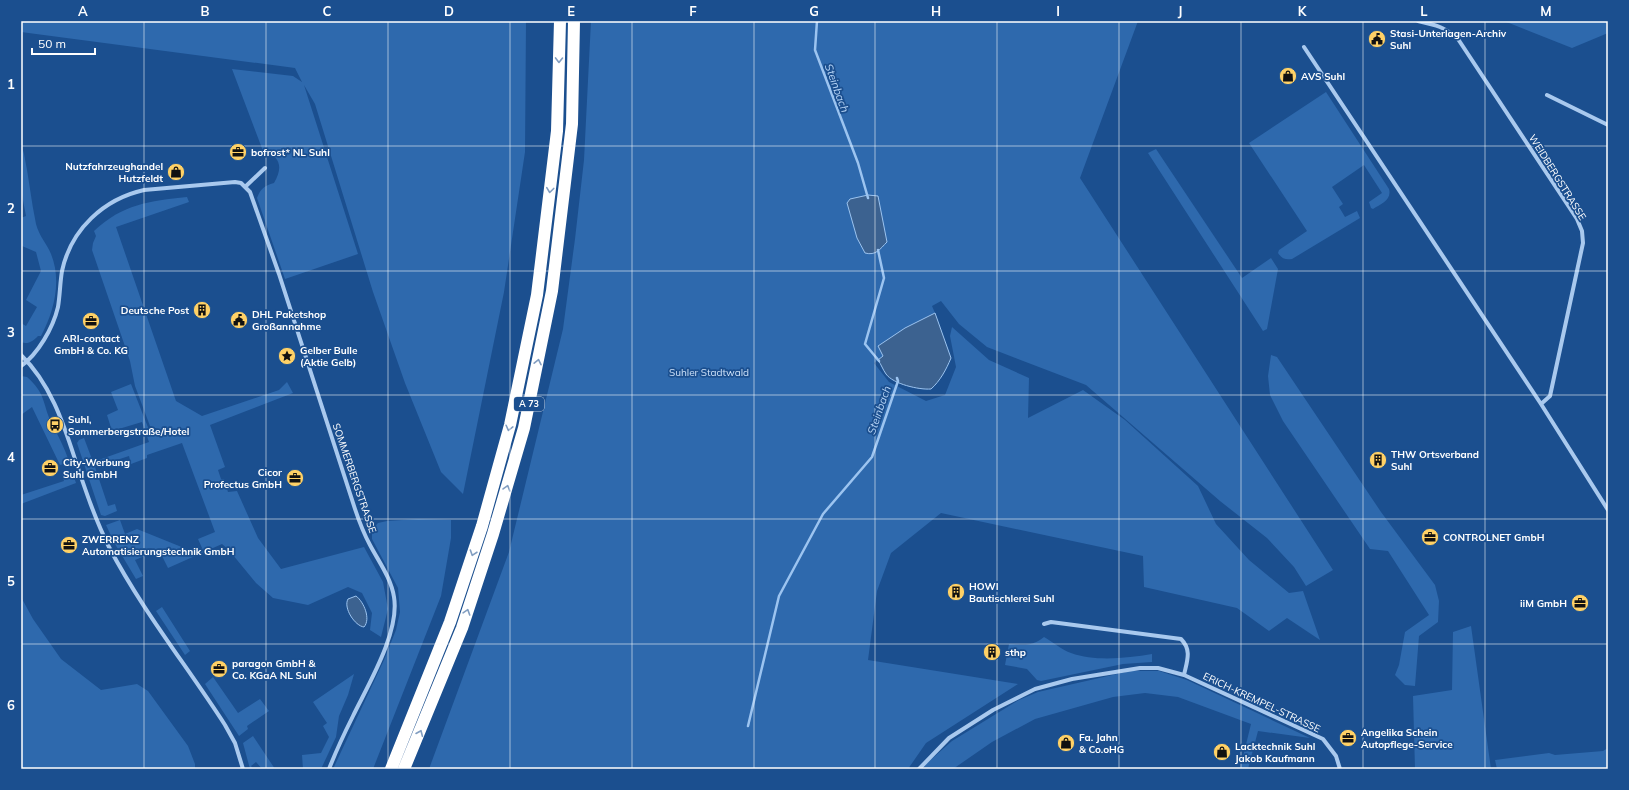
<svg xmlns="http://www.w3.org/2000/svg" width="1629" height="790" font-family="Mulish,sans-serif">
  <rect width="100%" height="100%" fill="#1b4f8f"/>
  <path fill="#2e69ad" d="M21 21H526L525 152 504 292 463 494 441 472 405 383 373 292 315 104 304 85 358 254 285 279 257 198C261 188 264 186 274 183 283 168 281 156 263 151L232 69 293 76 302 82 295 68 21 32Z
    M591 21H1138L1080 178 1333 570 1306 586 1294 567 1267 538 1220 501 1086 385 987 347 959 324 941 301 932 306 935 313 905 328 878 346 883 356 874 363 889 382 926 401 945 395 956 367 950 336 952 327 989 360 1029 378 1028 418 1083 390 1125 420 1198 486 1216 524 1249 560 1289 593 1303 591 1320 640 1287 618 1269 631 1237 608 1144 587 1143 556 941 513 891 553 877 591 868 660 1018 684 926 743 908 769H429L509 552 563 329 575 239 584 160Z
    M1504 21H1608V33L1572 48Z
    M1326 92 1389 189C1392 200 1381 204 1373 209L1371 208 1369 202 1382 193 1364 165 1332 187 1343 204 1339 207 1345 217 1357 211 1360 218 1292 259C1286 260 1282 259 1278 253L1279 250 1307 231 1249 143Z
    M21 143 24 154C29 177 31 201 36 224 39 236 47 244 51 254 62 281 54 312 41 336H38C33 341 28 345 21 342V323L26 326 37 307 26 300 41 271 36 252 22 246 21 218 26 216 21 190Z
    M1156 149 1242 278 1271 258 1278 269 1267 329 1263 331 1148 153Z
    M187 197 189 202 116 227 176 401 202 416 279 390 287 382 293 393 210 425 225 467 218 470 221 479H224L228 492 237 491 258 538 281 569 364 547 383 582 388 609 381 637 370 630 372 613 362 593 348 587 308 605 273 598 256 583 228 549 222 544 168 568 159 550 135 560 143 576 136 579 115 544 106 525 120 520 125 534 137 529 194 552 202 548 198 539 215 532 182 443 147 455V458L131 464 129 456 95 467 108 506 115 504 117 511 105 516 101 515 77 443 79 440 84 438 93 462 149 442 142 422 112 431 107 415 118 410 111 392 131 384 149 430 180 437 150 426 135 386 130 361 92 250 93 243 96 236 94 231C123 204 149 201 187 197Z
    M1271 355 1277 357 1381 512 1435 585 1439 601 1438 622 1419 636 1415 686 1405 685 1395 675 1399 665 1405 632 1429 615 1388 551 1370 549 1283 421 1270 395 1268 376Z
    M21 376 27 377C46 394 42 402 51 422 58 436 65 448 69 462L60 465 32 407 21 415Z
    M72 471 76 483 21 504V495L64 481 62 474Z
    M418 519 451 520V538L441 596 373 769H333L384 660 396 630 400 612 398 588 372 539V530L378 523 387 521Z
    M21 597 33 619 61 659 101 690 137 684 148 691 188 746 195 764V769H21Z
    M162 607 190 651 185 655 156 611Z
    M1471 626 1491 769H1415L1413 696 1452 690 1453 632Z
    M1044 637C1053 642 1062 650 1071 653 1096 662 1127 658 1152 654V662L1123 664 1041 681 1037 680 1027 669 1005 665 1009 644C1024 645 1031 647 1044 637Z
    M1130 671H1159L1187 680 1310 738 1258 731 1248 769H1240L1251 724 1178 697 1145 693 1113 697 1035 719 992 742 953 769H923L926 764 952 741 1019 700 1038 692Z
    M354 674 348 695 339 716 336 737 321 769H303L302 755 321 753 329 737 323 726 327 723 313 702Z
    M213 677 238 713 260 699 269 711 247 726 248 729 239 736 205 684Z
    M253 736 275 769H262L256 762 251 766 253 769H250L243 743Z
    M1608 748V769H1497L1495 760 1549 753 1555 755 1603 751Z"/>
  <path fill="#3c6290" stroke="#9cc4f0" d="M868 195 878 196 887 242C880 249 876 256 865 253L857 238 847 203 850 199Z
    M935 313 951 358C946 370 940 381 931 389 919 390 893 384 886 374 883 370 881 364 878 360L883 356 878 346 905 328Z
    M356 596C364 602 371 619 364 627 355 626 343 608 348 599Z"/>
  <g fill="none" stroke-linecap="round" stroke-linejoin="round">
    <path stroke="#9cc4f0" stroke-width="2.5" d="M817 21 815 50 858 163 868 198
      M878 250 884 278 865 344 879 361
      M748 726 779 596 823 514 872 457 898 381 897 378"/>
    <path stroke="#a9c9ee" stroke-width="4" d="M1418 21C1436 25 1445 27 1458 39L1577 219 1582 231 1583 243 1550 396 1541 404
      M1304 47 1541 404 1608 510
      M1547 95 1608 125
      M245 187 265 168
      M21 355C50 383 63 422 75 459 85 489 95 519 109 547 142 610 187 666 225 725L235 743 243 769
      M21 366C38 354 53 328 58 307 60 295 60 283 62 271 71 229 104 199 144 190L235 182 241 183 250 192 279 274 355 509C359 521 364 534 370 545 379 562 391 578 394 597 400 632 368 685 353 716 344 734 336 751 329 769
      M1044 624 1051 622 1181 639C1192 650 1187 661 1184 675
      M919 769 949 738 993 710 1035 689 1072 679 1140 668H1158L1184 675 1323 739 1336 756 1340 769"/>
    <path stroke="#fff" stroke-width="12" d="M391 769 450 622 482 526 510 425 537 295 557 131 560 21
      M404 769 462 628 493 534 524 428 552 291 572 124 574 21"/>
  </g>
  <defs><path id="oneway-chevron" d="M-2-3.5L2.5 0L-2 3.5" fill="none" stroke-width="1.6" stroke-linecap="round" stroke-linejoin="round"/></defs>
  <g stroke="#829ec1">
    <use href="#oneway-chevron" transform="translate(559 60) rotate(91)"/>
    <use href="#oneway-chevron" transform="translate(550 190) rotate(97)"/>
    <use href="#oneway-chevron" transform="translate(538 362) rotate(-78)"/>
    <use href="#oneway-chevron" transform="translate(509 428) rotate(104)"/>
    <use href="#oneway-chevron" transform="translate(507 488) rotate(-74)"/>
    <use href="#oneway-chevron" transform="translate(473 553) rotate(109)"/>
    <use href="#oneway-chevron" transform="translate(467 612) rotate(-72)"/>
    <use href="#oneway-chevron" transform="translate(420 733) rotate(-67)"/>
  </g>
  <path fill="none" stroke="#fff" stroke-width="1" stroke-opacity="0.55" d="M144 21V769M266 21V769M388 21V769M510 21V769M632 21V769M754 21V769M875 21V769M997 21V769M1119 21V769M1241 21V769M1363 21V769M1485 21V769M21 146H1608M21 271H1608M21 395H1608M21 519H1608M21 644H1608"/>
  <defs>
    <symbol id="civic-disc" viewBox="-11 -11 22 22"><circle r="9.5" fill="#ffd166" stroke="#1b4f8f"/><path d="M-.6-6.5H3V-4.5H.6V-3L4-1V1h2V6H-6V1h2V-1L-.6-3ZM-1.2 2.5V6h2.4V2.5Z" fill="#111"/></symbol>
    <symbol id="shop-disc" viewBox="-11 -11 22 22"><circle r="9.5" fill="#ffd166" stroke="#1b4f8f"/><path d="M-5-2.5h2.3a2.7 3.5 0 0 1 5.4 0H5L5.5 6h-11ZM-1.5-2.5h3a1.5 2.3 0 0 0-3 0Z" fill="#111"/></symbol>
    <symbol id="office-disc" viewBox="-11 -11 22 22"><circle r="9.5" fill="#ffd166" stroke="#1b4f8f"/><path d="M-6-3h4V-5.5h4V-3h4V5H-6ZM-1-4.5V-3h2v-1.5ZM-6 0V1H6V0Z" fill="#111"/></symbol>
    <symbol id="building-disc" viewBox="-11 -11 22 22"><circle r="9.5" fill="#ffd166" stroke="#1b4f8f"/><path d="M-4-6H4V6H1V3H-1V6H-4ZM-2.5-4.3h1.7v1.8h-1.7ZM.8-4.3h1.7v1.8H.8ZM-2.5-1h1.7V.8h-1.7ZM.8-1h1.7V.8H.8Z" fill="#111"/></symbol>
    <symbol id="sight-disc" viewBox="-11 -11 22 22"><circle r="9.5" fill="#ffd166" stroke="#1b4f8f"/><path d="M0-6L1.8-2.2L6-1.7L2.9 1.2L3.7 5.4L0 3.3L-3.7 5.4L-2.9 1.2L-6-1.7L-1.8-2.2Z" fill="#111"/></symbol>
    <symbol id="bus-disc" viewBox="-11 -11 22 22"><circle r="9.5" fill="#ffd166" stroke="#1b4f8f"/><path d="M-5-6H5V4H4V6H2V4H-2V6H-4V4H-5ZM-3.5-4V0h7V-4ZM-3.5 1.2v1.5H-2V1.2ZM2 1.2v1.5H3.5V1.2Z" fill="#111"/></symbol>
  </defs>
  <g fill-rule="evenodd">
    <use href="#civic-disc" x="1367" y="29" width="20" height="20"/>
    <use href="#shop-disc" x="1278" y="66" width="20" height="20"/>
    <use href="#office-disc" x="228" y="142" width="20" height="20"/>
    <use href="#shop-disc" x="166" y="162" width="20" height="20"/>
    <use href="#building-disc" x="192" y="300" width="20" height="20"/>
    <use href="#civic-disc" x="229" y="310" width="20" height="20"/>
    <use href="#office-disc" x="81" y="311" width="20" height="20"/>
    <use href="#sight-disc" x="277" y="346" width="20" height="20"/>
    <use href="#bus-disc" x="45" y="415" width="20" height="20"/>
    <use href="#building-disc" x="1368" y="450" width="20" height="20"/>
    <use href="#office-disc" x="40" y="458" width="20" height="20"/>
    <use href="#office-disc" x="285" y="468" width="20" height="20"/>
    <use href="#office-disc" x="1420" y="527" width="20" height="20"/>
    <use href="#office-disc" x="59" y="535" width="20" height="20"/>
    <use href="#building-disc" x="946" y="582" width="20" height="20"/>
    <use href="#office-disc" x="1570" y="593" width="20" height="20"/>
    <use href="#building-disc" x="982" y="642" width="20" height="20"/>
    <use href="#office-disc" x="209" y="659" width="20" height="20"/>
    <use href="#office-disc" x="1338" y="728" width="20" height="20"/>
    <use href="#shop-disc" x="1056" y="733" width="20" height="20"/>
    <use href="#shop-disc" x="1212" y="742" width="20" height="20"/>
  </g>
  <g text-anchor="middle" stroke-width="3.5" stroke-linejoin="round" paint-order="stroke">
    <rect fill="#1b4f8f" stroke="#bbcadd" stroke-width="1" x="514" y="397" width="30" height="14" rx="3"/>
    <g font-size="9" font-weight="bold" fill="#fff">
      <text x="529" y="407">A 73</text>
    </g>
    <g font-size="10" font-weight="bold" fill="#fff" stroke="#1b4f8f" text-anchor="start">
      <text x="1390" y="37">Stasi-Unterlagen-Archiv<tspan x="1390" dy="12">Suhl</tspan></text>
      <text x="1301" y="80">AVS Suhl</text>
      <text x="251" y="156">bofrost* NL Suhl</text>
      <text x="163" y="170" text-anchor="end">Nutzfahrzeughandel<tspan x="163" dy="12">Hutzfeldt</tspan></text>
      <text x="189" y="314" text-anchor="end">Deutsche Post</text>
      <text x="252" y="318">DHL Paketshop<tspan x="252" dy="12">Großannahme</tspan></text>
      <text x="91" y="342" text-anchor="middle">ARI-contact<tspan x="91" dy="12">GmbH &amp; Co. KG</tspan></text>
      <text x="300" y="354">Gelber Bulle<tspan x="300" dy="12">(Aktie Gelb)</tspan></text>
      <text x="68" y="423">Suhl,<tspan x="68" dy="12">Sommerbergstraße/Hotel</tspan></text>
      <text x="1391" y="458">THW Ortsverband<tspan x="1391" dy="12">Suhl</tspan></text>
      <text x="63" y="466">City-Werbung<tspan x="63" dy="12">Suhl GmbH</tspan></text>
      <text x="282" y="476" text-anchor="end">Cicor<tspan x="282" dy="12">Profectus GmbH</tspan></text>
      <text x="1443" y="541">CONTROLNET GmbH</text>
      <text x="82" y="543">ZWERRENZ<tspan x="82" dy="12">Automatisierungstechnik GmbH</tspan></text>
      <text x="969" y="590">HOWI<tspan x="969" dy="12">Bautischlerei Suhl</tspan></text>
      <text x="1567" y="607" text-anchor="end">iiM GmbH</text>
      <text x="1005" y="656">sthp</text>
      <text x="232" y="667">paragon GmbH &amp;<tspan x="232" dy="12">Co. KGaA NL Suhl</tspan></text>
      <text x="1361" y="736">Angelika Schein<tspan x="1361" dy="12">Autopflege-Service</tspan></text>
      <text x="1079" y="741">Fa. Jahn<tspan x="1079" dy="12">&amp; Co.oHG</tspan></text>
      <text x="1235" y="750">Lacktechnik Suhl<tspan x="1235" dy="12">Jakob Kaufmann</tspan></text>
    </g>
    <g font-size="10" fill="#fff" stroke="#1b4f8f">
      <text transform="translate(1558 177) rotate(58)" y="4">WEIDBERGSTRASSE</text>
      <text transform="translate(355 478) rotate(71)" y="4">SOMMERBERGSTRASSE</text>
      <text transform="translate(1262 702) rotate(25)" y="4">ERICH-KREMPEL-STRASSE</text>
    </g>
    <g font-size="10" fill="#cfe3fa" stroke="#1b4f8f">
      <text x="709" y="376">Suhler Stadtwald</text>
    </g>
    <g font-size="11" font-style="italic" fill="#b5d3f5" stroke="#1b4f8f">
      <text transform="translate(837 88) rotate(70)" y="4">Steinbach</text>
      <text transform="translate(879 410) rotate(-71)" y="4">Steinbach</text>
    </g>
  </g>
  <rect width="1629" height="790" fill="none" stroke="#1b4f8f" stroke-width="44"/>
  <path d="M32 48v6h63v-6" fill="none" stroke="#ffffff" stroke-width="2"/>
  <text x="38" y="48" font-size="12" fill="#ffffff" stroke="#1b4f8f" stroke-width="3" paint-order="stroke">50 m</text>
  <rect x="22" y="22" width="1585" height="746" fill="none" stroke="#fff" stroke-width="1.5"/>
  <g font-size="13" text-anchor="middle" font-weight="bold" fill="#fff">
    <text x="83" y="16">A</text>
    <text x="205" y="16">B</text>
    <text x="327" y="16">C</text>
    <text x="449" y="16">D</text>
    <text x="571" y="16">E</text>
    <text x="693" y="16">F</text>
    <text x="814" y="16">G</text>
    <text x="936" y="16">H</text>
    <text x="1058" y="16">I</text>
    <text x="1180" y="16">J</text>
    <text x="1302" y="16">K</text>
    <text x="1424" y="16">L</text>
    <text x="1546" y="16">M</text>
    <text x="11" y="89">1</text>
    <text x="11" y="213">2</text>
    <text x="11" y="337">3</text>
    <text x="11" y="462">4</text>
    <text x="11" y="586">5</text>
    <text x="11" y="710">6</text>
  </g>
</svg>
